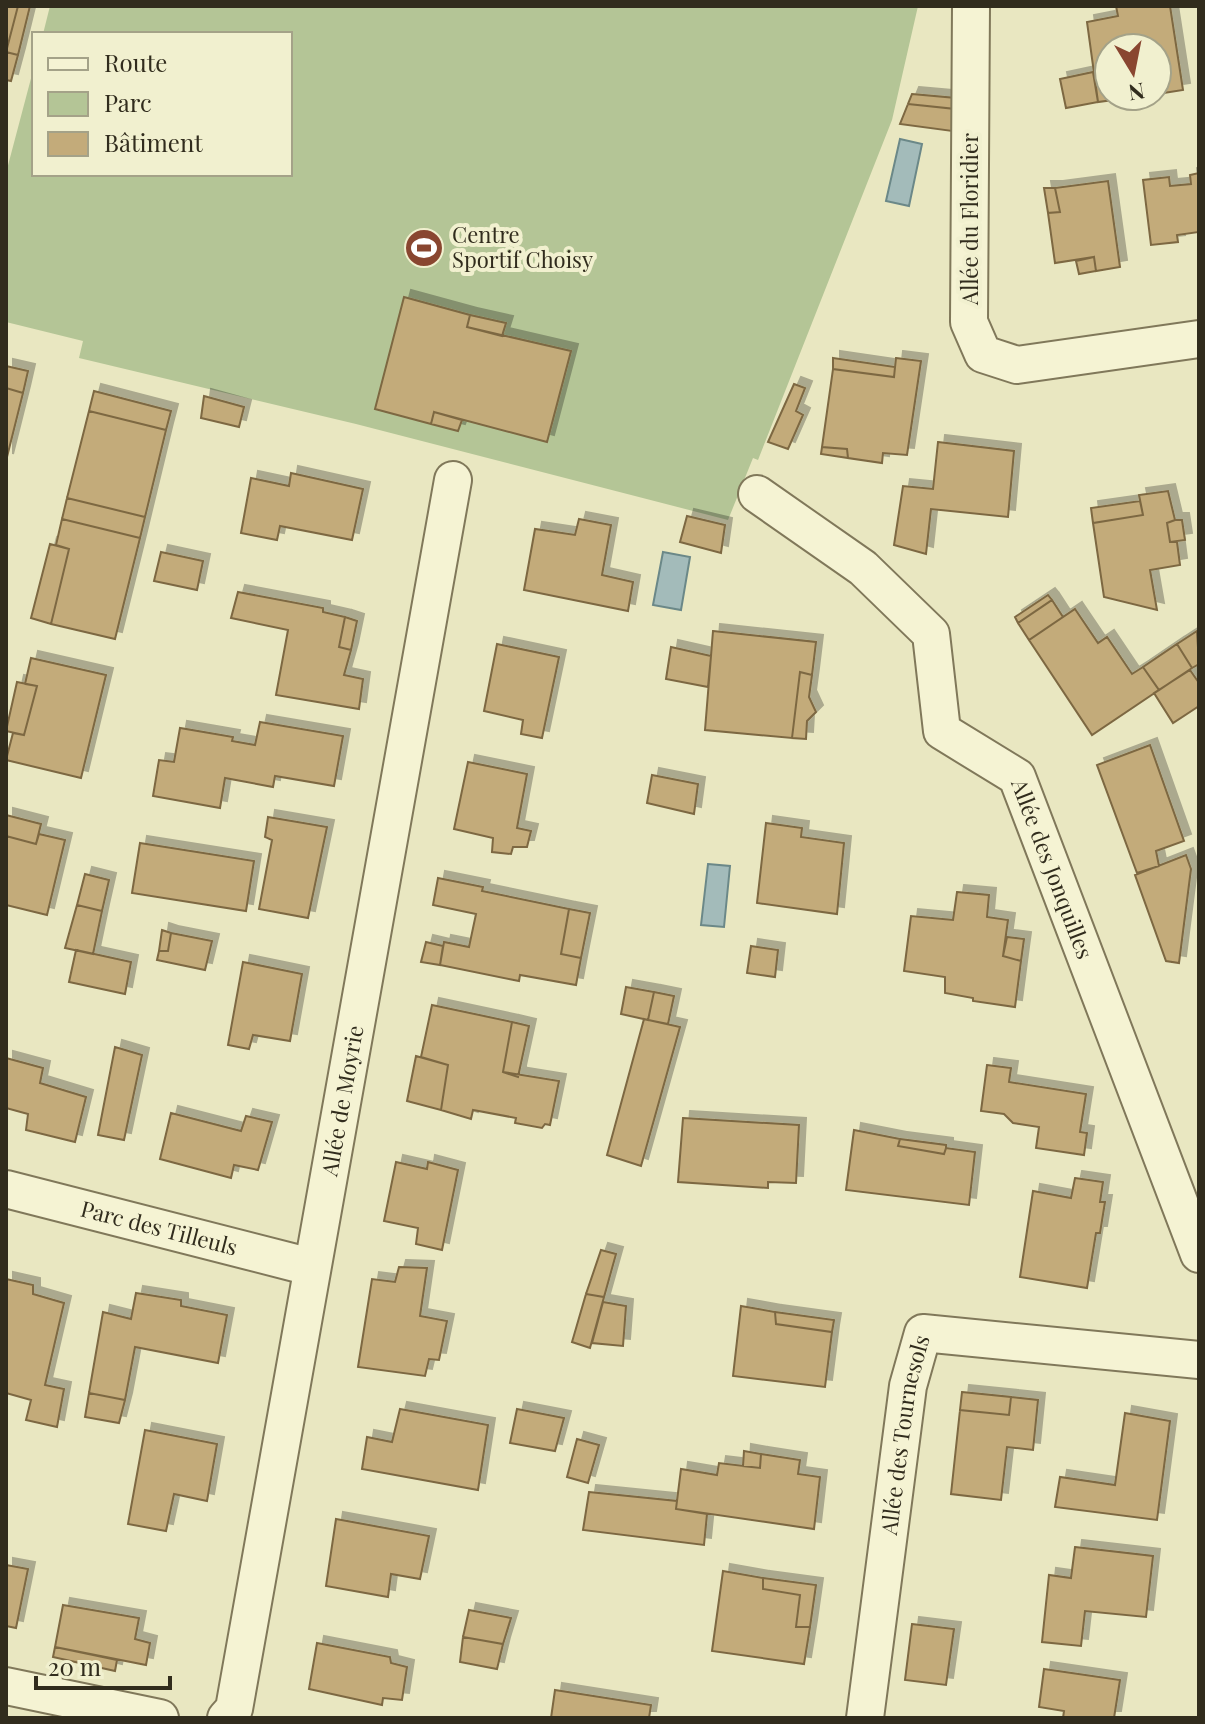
<svg xmlns="http://www.w3.org/2000/svg" width="1205" height="1724" font-family="'Playfair Display',serif">
  <defs>
    <filter id="shadow"><feDropShadow dx="7" dy="-7" stdDeviation="0" flood-color="#0004"/></filter>
  </defs>
  <rect width="100%" height="100%" fill="#e9e7c1"/>
  <path fill="#b4c596" d="M50 6H918L892 120 758 460 753 458 728 520 356 424 79 358 83 341 6 322V173L34 67V174H290V34H43Z"/>
  <path fill="#a3bbba" stroke="#6b8888" stroke-width="2" d="M900 139 922 144 909 206 886 201Z
    M663 552 690 557 681 610 653 605Z
    M708 864 730 866 724 927 701 925Z"/>
  <path fill="#c3ab7a" stroke="#7d6842" stroke-width="2" filter="url(#shadow)" d="M6 6H18L6 52Z
    M18 6H30L18 55 6 52Z
    M1116 6H1170L1183 90 1157 94V48H1109V96H1142L1098 102 1087 22 1118 16Z
    M6 52 18 55 11 81 6 80Z
    M1093 72 1098 102 1066 108 1060 79Z
    M912 94 956 98 955 109 908 104Z
    M908 104 955 109 952 131 900 124Z
    M1199 173V232L1177 235 1178 242 1151 245 1143 180 1169 177 1170 186 1191 184 1190 175Z
    M1108 181 1120 267 1096 271 1094 257 1055 263 1048 213 1060 212 1055 188Z
    M1044 188H1055L1060 212 1048 213Z
    M1094 257 1096 271 1079 274 1076 261Z
    M404 297 470 315 467 327 571 351 547 442 434 412 431 424 375 409Z
    M470 315 506 323 502 336 467 327Z
    M833 358 895 367 894 377 833 369Z
    M896 358 921 361 907 455 883 453 882 463 848 458 847 449 822 447 833 369 894 377Z
    M6 366 28 371 23 393 6 388Z
    M794 384 805 388 796 411 803 415 788 449 768 442Z
    M6 388 23 393 6 461Z
    M94 391 171 411 166 430 89 411Z
    M204 396 244 407 239 427 201 418Z
    M89 411 166 430 145 517 67 498Z
    M434 412 462 420 458 431 431 424Z
    M938 442 1014 451 1008 517 931 509 926 554 894 545 903 486 933 489Z
    M822 447 847 449 848 458 821 454Z
    M291 473 363 489 352 540 280 526 277 540 241 533 251 478 289 486Z
    M1168 491 1175 520 1167 523 1170 542H1177L1180 565 1150 570 1157 610 1104 597 1093 523 1143 515 1139 495Z
    M67 498 145 517 140 538 62 519Z
    M1140 501 1143 515 1093 523 1091 508Z
    M687 516 725 525 721 553 680 542Z
    M62 519 140 538 115 639 51 624 69 549 56 545Z
    M579 519 611 525 602 575 633 582 628 611 524 590 535 529 575 535Z
    M1175 520H1182L1185 540 1170 542 1167 523Z
    M50 544 69 549 51 624 31 618Z
    M161 552 203 561 197 590 154 581Z
    M238 592 323 608V612L345 617 339 647 351 650 344 675 363 679 359 709 276 695 288 630 231 618Z
    M1048 595 1052 600 1018 623 1015 617Z
    M1052 600 1063 617 1029 640 1018 623Z
    M1075 609 1098 643 1107 637 1132 674 1143 667 1159 690 1092 735 1029 640Z
    M345 617 357 621 351 650 339 647Z
    M713 631 816 642 812 675 800 672 792 738 705 730Z
    M1197 631 1199 664 1192 668 1177 644Z
    M497 644 559 657 542 738 521 734 523 720 484 711Z
    M1177 644 1192 668 1159 690 1143 667Z
    M671 647 711 656 708 687 666 679Z
    M31 658 106 675 81 778 6 760 13 733 24 735 37 686 25 684Z
    M1190 670 1199 683V706L1173 723 1154 693Z
    M800 672 812 675 809 697 816 712 807 721 806 739 792 738Z
    M17 682 37 686 24 735 6 731Z
    M260 722 343 736 334 786 275 776 273 787 225 778 220 808 153 796 159 760 174 762 180 728 233 737 232 741 255 745Z
    M1150 745 1184 841 1156 851 1159 866 1137 873 1097 765Z
    M468 762 527 774 517 828 531 831 527 847H513L511 854 492 852 493 838 454 829Z
    M652 775 698 784 694 814 647 803Z
    M6 815 41 824 36 844 6 836Z
    M268 817 327 827 308 918 259 909 272 840 265 837Z
    M766 823 802 828 801 837 844 843 837 914 757 903Z
    M39 834 65 840 47 915 6 905V836L36 844Z
    M140 843 254 861 246 911 132 893Z
    M1186 855 1191 869 1179 963 1166 961 1135 875Z
    M85 874 109 880 102 911 77 905Z
    M438 878 483 887 482 891 569 909 561 954 581 958 576 985 520 975 519 981 440 965 444 942 469 947 476 914 433 905Z
    M957 892 989 895 987 917 1008 920 1003 956 1021 961 1015 1007 973 1001V998L945 993V977L904 971 911 916 953 920Z
    M77 905 102 911 93 954 65 948Z
    M569 909 590 913 581 958 561 954Z
    M162 930 171 933 168 951H159Z
    M171 933 212 941 205 970 157 960 159 951H168Z
    M1007 937 1024 939 1021 961 1003 956Z
    M426 942 443 946 440 965 421 962Z
    M751 946 778 950 775 977 747 973Z
    M76 950 131 962 125 994 69 982Z
    M243 962 302 974 290 1041 253 1035 249 1049 228 1045Z
    M626 987 654 992 648 1020 621 1014Z
    M654 992 674 996 668 1024 648 1020Z
    M432 1005 512 1022 503 1072 559 1081 550 1125 545 1124 542 1128 515 1123 516 1118 473 1110 471 1119 441 1110 448 1065 421 1057Z
    M644 1019 680 1027 641 1166 607 1155Z
    M512 1022 529 1026 518 1077 503 1072Z
    M115 1047 142 1055 124 1140 98 1135Z
    M416 1056 448 1065 441 1110 407 1101Z
    M6 1058 43 1068 40 1083 86 1097 75 1142 26 1130 28 1114 6 1108Z
    M987 1065 1011 1068 1009 1082 1086 1094 1080 1132 1087 1133 1084 1155 1036 1148 1039 1127 1013 1123 1004 1114 981 1111Z
    M171 1113 241 1131 246 1116 272 1122 258 1170 234 1165 231 1178 160 1159Z
    M683 1118 799 1125 796 1183 768 1182V1188L678 1182Z
    M854 1130 900 1139 898 1146 944 1154 946 1148 975 1152 969 1205 846 1190Z
    M900 1139 946 1145V1148L944 1154 898 1146Z
    M396 1162 427 1169 428 1162 458 1170 442 1250 416 1244 418 1228 384 1221Z
    M1075 1178 1103 1182 1100 1202H1105L1100 1233H1096L1087 1288 1020 1277 1033 1191 1071 1198Z
    M601 1250 616 1254 604 1297 586 1294Z
    M399 1267 427 1268 420 1316 447 1321 439 1360 429 1359 425 1376 358 1367 372 1279 395 1282Z
    M6 1279 33 1285V1294L64 1303 45 1385 64 1389 57 1427 26 1420 31 1400 6 1393Z
    M136 1293 181 1300V1306L227 1315 218 1363 135 1347 125 1400 89 1393 103 1312 131 1319Z
    M586 1294 604 1297 590 1348 572 1342Z
    M603 1302 626 1306 623 1346 592 1343Z
    M741 1306 775 1312 776 1324 832 1332 825 1387 733 1376Z
    M775 1312 834 1320 832 1332 776 1324Z
    M962 1392 1011 1397 1009 1415 960 1410Z
    M89 1393 125 1400 119 1423 85 1417Z
    M1011 1397 1038 1400 1033 1450 1007 1447 1001 1500 951 1494 960 1410 1009 1415Z
    M400 1409 488 1425 478 1490 362 1469 367 1437 392 1442Z
    M517 1409 564 1418 555 1451 510 1443Z
    M1125 1413 1170 1421 1157 1520 1055 1507 1060 1477 1115 1485Z
    M145 1430 217 1444 207 1501 174 1494 166 1531 128 1524Z
    M577 1439 599 1445 588 1483 567 1477Z
    M744 1451 761 1454 760 1468 743 1466Z
    M761 1454 800 1460 798 1474 820 1477 814 1529 676 1509 681 1469 717 1475 719 1463 760 1468Z
    M589 1492 677 1501 676 1509 707 1514 704 1545 583 1530Z
    M336 1519 429 1536 420 1579 391 1574 388 1597 326 1586Z
    M1075 1547 1153 1556 1146 1617 1085 1611 1081 1646 1042 1642 1049 1575 1071 1578Z
    M6 1565 28 1569 16 1628 6 1626Z
    M723 1571 763 1578V1589L800 1595 796 1627H810L804 1664 712 1651Z
    M763 1578 816 1585 810 1627H796L800 1595 763 1589Z
    M63 1605 139 1618 135 1639 150 1643 146 1665 55 1647Z
    M469 1610 511 1618 503 1644 463 1637Z
    M912 1624 954 1629 946 1685 905 1680Z
    M463 1637 503 1644 497 1669 460 1662Z
    M317 1643 390 1657 391 1663 407 1667 402 1700 383 1698 382 1705 309 1689Z
    M55 1647 117 1660 115 1671 53 1657Z
    M1044 1669 1120 1680 1114 1718H1063L1064 1711 1039 1707Z
    M555 1690 651 1705 649 1718H551Z"/>
  <g fill="none" stroke-linecap="round" stroke-linejoin="round">
    <defs>
      <g id="minor">
        <path d="M971 6 969 322 983 354 1017 365 1199 339"/>
        <path id="s1" d="M757 494 863 568 931 634 942 731 1017 777 1199 1254"/>
        <path id="s2" d="M6 1189 311 1267"/>
        <path d="M6 1686 160 1718"/>
        <path id="s3" d="M226 1718 234 1709 453 480"/>
        <path id="s4" d="M865 1718 908 1386 923 1333 1199 1360"/>
      </g>
    </defs>
    <use href="#minor" stroke="#80785a" stroke-width="40"/>
    <use href="#minor" stroke="#f5f3d3" stroke-width="36"/>
  </g>
  <defs>
    <symbol id="stadium-disc" viewBox="-11 -11 22 22"><circle r="9.5" fill="#894630" stroke="#f1f0cf"/><path d="M0-5a6.5 5 0 1 0 0 10a6.5 5 0 1 0 0-10ZM-3.5-1.8h7v3.6h-7Z" fill="#fff"/></symbol>
  </defs>
  <g fill-rule="evenodd">
    <use href="#stadium-disc" x="402" y="226" width="44" height="44"/>
  </g>
  <g text-anchor="middle" stroke-width="8" stroke-linejoin="round" paint-order="stroke">
    <g font-size="22" fill="#312c1d" stroke="#f1f0cf">
      <text transform="translate(970 219) rotate(-90)" y="8">Allée du Floridier</text>
      <text dy="8" stroke="none"><textPath href="#s1" startOffset="508">Allée des Jonquilles</textPath></text>
      <text dy="8" stroke="none"><textPath href="#s3" startOffset="630">Allée de Moyrie</textPath></text>
      <text dy="8" stroke="none"><textPath href="#s2" startOffset="158">Parc des Tilleuls</textPath></text>
      <text dy="8" stroke="none"><textPath href="#s4" startOffset="286">Allée des Tournesols</textPath></text>
    </g>
    <g font-size="22" fill="#312c1d" stroke="#f1f0cf" text-anchor="start">
      <text x="452" y="243">Centre<tspan x="452" dy="25">Sportif Choisy</tspan></text>
    </g>
  </g>
  <rect width="1205" height="1724" fill="none" stroke="#312c1d" stroke-width="16"/>
  <rect x="32" y="32" width="260" height="144" fill="#f1f0cf" stroke="#a4a288" stroke-width="2"/>
  <rect x="48" y="58" width="40" height="12" fill="#f5f3d3" stroke="#a4a288" stroke-width="2"/>
  <text x="104" y="72" font-size="24" fill="#312c1d">Route</text>
  <rect x="48" y="92" width="40" height="24" fill="#b4c596" stroke="#a4a288" stroke-width="2"/>
  <text x="104" y="112" font-size="24" fill="#312c1d">Parc</text>
  <rect x="48" y="132" width="40" height="24" fill="#c3ab7a" stroke="#a4a288" stroke-width="2"/>
  <text x="104" y="152" font-size="24" fill="#312c1d">Bâtiment</text>
  <g transform="translate(1133 72) rotate(170)"><circle r="38" fill="#f1f0cf" stroke="#a4a288" stroke-width="2"/>
  <path d="M0-6L14 30L0 20L-14 30Z" fill="#894630"/>
  <text y="-12" font-size="22" font-weight="bold" text-anchor="middle" fill="#312c1d">N</text>
  </g>
  <path d="M36 1676v12h134v-12" fill="none" stroke="#312c1d" stroke-width="4"/>
  <text x="48" y="1676" font-size="24" fill="#312c1d" stroke="#f1f0cf" stroke-width="6" paint-order="stroke">20 m</text>
</svg>
